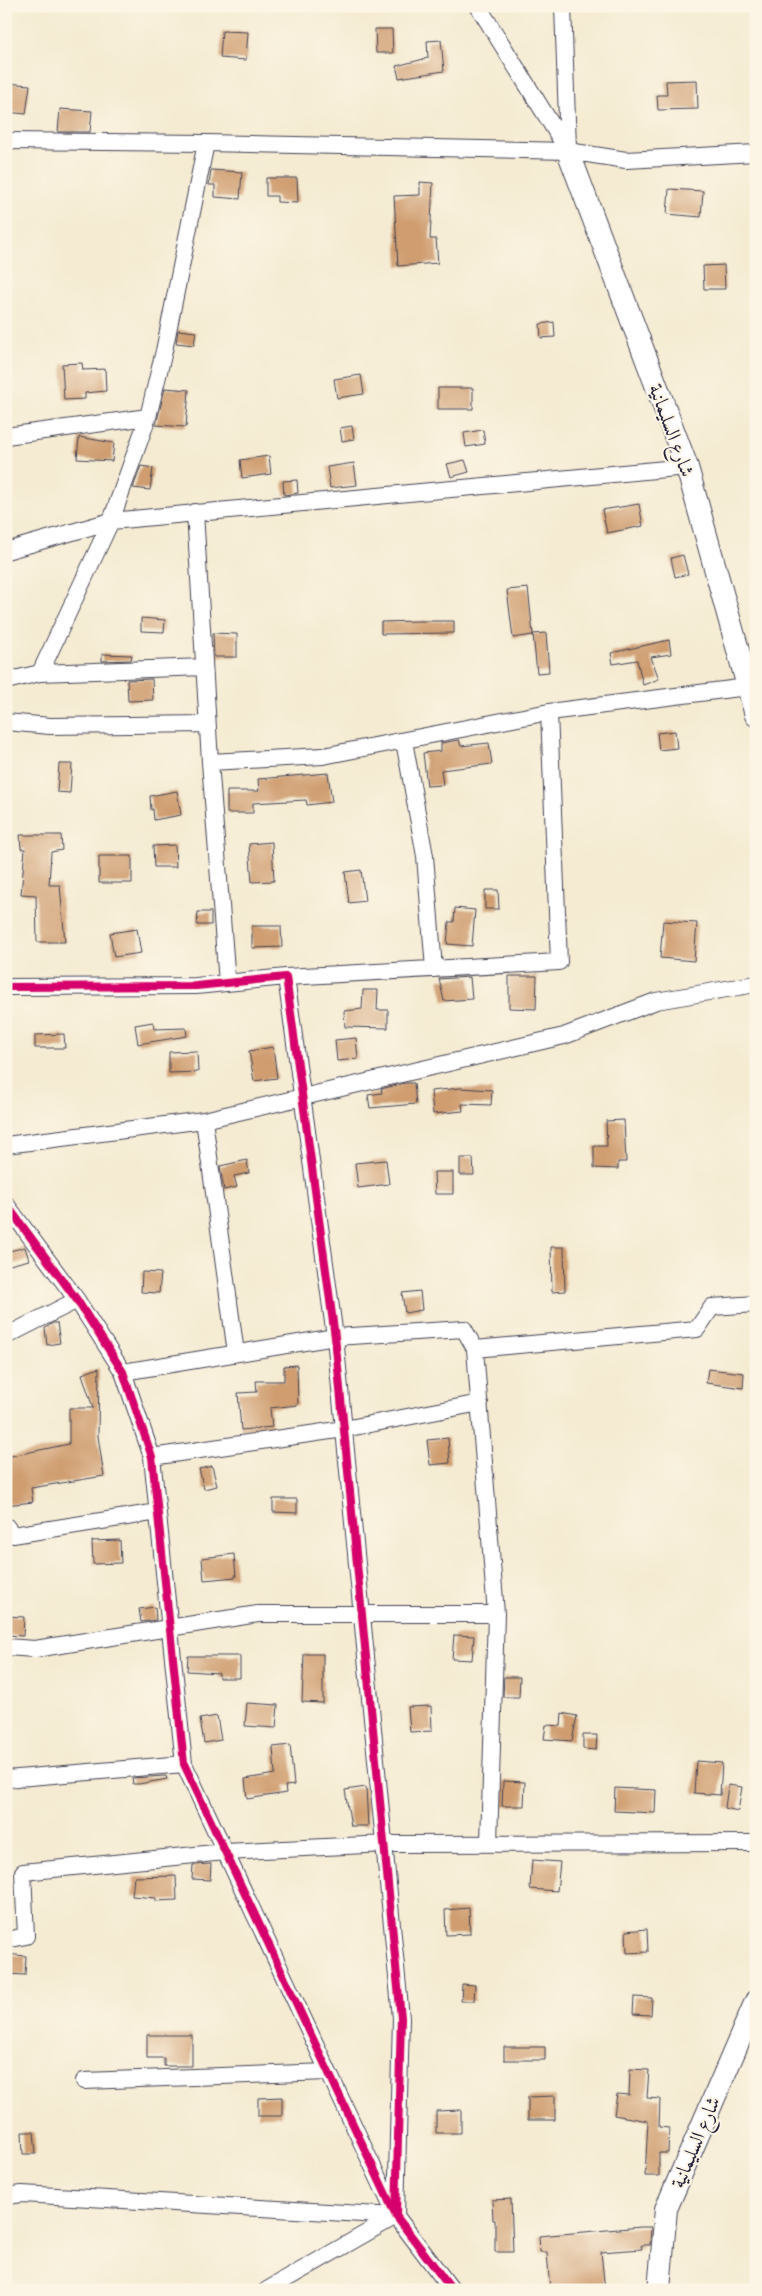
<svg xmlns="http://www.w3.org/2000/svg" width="762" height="2296" font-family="'Sorts Mill Goudy',Amiri,serif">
  <rect width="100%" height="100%" fill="#fcf5e5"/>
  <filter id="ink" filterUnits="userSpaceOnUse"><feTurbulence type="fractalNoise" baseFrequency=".02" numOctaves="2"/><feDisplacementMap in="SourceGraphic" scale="10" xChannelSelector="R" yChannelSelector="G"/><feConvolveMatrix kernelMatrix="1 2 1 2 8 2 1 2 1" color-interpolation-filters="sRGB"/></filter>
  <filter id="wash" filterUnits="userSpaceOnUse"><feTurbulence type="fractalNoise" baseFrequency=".0096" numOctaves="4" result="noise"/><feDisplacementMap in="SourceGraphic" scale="20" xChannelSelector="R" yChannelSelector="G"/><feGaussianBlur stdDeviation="1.12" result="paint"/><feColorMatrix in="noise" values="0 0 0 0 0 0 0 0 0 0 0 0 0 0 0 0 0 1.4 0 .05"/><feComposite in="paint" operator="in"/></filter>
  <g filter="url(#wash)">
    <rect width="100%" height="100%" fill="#f4ebd2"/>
    <g id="blocks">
      <path fill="#cf9d6f" d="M375 29H392L393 53H376Z
        M222 31 248 32 246 60 220 58Z
        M441 40 444 71 399 78 396 66 428 58 427 41Z
        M697 80 698 109 658 110 657 95H667L666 81Z
        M6 83 30 85 26 114 6 112Z
        M60 109 92 111 90 132H58Z
        M211 170 242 172 240 199 215 197V185H209Z
        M266 178H297L298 203 277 202V196H266Z
        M420 182 433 183 430 239H436L438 263 398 266 394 196 420 195Z
        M669 189 703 191 701 217 667 214Z
        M724 265 725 289H704L703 266Z
        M554 322 555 337 541 338 540 324Z
        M178 330 196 332 194 345 176 343Z
        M82 363 83 370 105 369 106 391 85 393V399L64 400 62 364Z
        M361 375 364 394 337 398 334 379Z
        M165 388 189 390 186 427 156 425Z
        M438 388H473V409H438Z
        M352 426 354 439 342 441 340 428Z
        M483 430 485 444 466 447 464 433Z
        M79 437 114 443 112 461 77 459Z
        M269 456 271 474 242 478 240 460Z
        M465 460 469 472 451 477 447 464Z
        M354 463 357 485 330 488 327 467Z
        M141 466 153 468 150 490 133 488Z
        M297 480 298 493 284 495 283 481Z
        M639 504 643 526 607 533 602 510Z
        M683 555 688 574 675 577 671 558Z
        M528 588 533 635 513 638 507 590Z
        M141 618 165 620 164 632 141 631Z
        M418 621H454V633L381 634V622Z
        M213 633 237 634V657H214Z
        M546 633 549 672 537 673 533 634Z
        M669 640 671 654 651 657 659 679 643 685 637 660 613 664 611 653Z
        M102 654 132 655 131 660 102 661Z
        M152 679 153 700 128 701 127 680Z
        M675 731 677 748 659 750 657 733Z
        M459 740 461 746 489 743 492 764 441 770 443 785 427 786 423 753 441 751V743Z
        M59 764H72L70 793 57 792Z
        M328 773 332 802 307 805 306 800 253 803V813H227V791H259L258 779Z
        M177 791 181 815 154 820 153 809 151 810 150 796Z
        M20 835H61L62 850 51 852 49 885H60L65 942H37L36 895 21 894 25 849H21Z
        M272 842 274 881 252 882 249 844Z
        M175 845 176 867H154L153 846Z
        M99 856H132V883H99Z
        M361 870 365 901 349 903 345 872Z
        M485 890H498L499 909H485Z
        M455 908 475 910 472 946 447 944 449 922H454Z
        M198 912H211V925H197Z
        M663 921 697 923 694 961 660 958Z
        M252 926H281L282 947 252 948Z
        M137 929 141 953 114 957 110 933Z
        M509 976H537L536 1009 509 1008Z
        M470 977 472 999 444 1001 439 979Z
        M363 990H378L377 1010H388V1028L345 1027 344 1011 362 1009Z
        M153 1022 154 1029 186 1028 187 1036 138 1044 135 1025Z
        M64 1034 65 1048H35V1035Z
        M356 1038 358 1059 337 1061 335 1040Z
        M273 1047 277 1078 254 1081 249 1051Z
        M197 1051 198 1072 169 1073V1052Z
        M405 1083H414L416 1104 370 1108 368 1095 382 1093 381 1089Z
        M460 1088 492 1090 491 1105 462 1104 463 1111 433 1114 431 1091Z
        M624 1120 626 1162H618V1169L594 1168V1146H607L606 1121Z
        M460 1158H473L474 1175H460Z
        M247 1160 249 1173 234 1176 237 1187 224 1190 220 1166Z
        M386 1160 389 1184 358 1188 355 1163Z
        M434 1172H453V1194H435Z
        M25 1247 29 1260 6 1266V1252Z
        M551 1247H564L565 1291 552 1292Z
        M142 1272 161 1273 159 1293 141 1292Z
        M420 1291 422 1310 405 1313 402 1293Z
        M53 1323H57L60 1343 47 1345 45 1328Z
        M297 1365 298 1405 270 1408 272 1427 241 1430 238 1393 257 1392 256 1381H284V1366Z
        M99 1368 98 1436 104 1476 31 1488 33 1502 6 1505V1457L69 1444V1408H93L82 1374Z
        M708 1369 744 1373 743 1388 706 1383Z
        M448 1438 450 1463 430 1465 427 1440Z
        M212 1466 217 1486 204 1489 199 1469Z
        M273 1499H297V1513L273 1512Z
        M120 1540 121 1563 93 1564 92 1541Z
        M234 1554 236 1577 204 1580 202 1558Z
        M155 1607 156 1620 141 1622 139 1609Z
        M6 1616 24 1617 23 1636 6 1635Z
        M454 1635 474 1636 472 1660 452 1659Z
        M304 1654H323V1703L302 1702Z
        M188 1656H240V1678H219V1673L187 1671Z
        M504 1677H520L519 1697H503Z
        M247 1703 278 1705 276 1728 245 1726Z
        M431 1706 432 1731 410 1732 408 1707Z
        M562 1713 577 1716 572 1741 544 1739 546 1725 561 1726Z
        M217 1716 221 1740 204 1743 200 1719Z
        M583 1735H597L596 1750 583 1749Z
        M290 1745 294 1785 285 1786 286 1793 247 1799 245 1779 275 1774 273 1747Z
        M696 1761 722 1763 720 1795 694 1793Z
        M166 1776 167 1779 139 1784H133L132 1778Z
        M503 1781 525 1782 524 1806H502Z
        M728 1785 742 1787 738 1811 725 1808Z
        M366 1787 368 1826H351L345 1790Z
        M615 1788 656 1790 655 1813 614 1811Z
        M532 1860 560 1862 557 1891 530 1889Z
        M211 1864 210 1880 192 1879 193 1865Z
        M176 1876 177 1900 156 1901V1898L132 1896 134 1877Z
        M469 1908 470 1934 446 1935 445 1910Z
        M647 1929 648 1952 627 1953 626 1931Z
        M6 1954 26 1956 25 1975 6 1974Z
        M462 1984 475 1985 474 2001H461Z
        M634 1997 652 1998 651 2015 633 2014Z
        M147 2035H192V2066H164V2058H147Z
        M504 2047H545V2060H504Z
        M630 2069 649 2070 647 2098 660 2099 659 2127 669 2128 668 2153H659V2176H645L648 2121 614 2115 617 2094 629 2095Z
        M555 2096V2120H528V2097Z
        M282 2097V2116H258V2098Z
        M461 2110V2133H436V2111Z
        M22 2132H34L36 2154H23Z
        M511 2199 513 2252H495V2220H493L492 2200Z
        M641 2227H651L650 2245H641L642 2249 601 2252 605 2290H550L547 2252H540L539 2236Z"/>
    </g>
  </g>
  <g filter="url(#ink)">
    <use href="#blocks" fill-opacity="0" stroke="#424052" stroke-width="1"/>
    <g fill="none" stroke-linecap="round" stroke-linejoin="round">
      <defs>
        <path id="street" d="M478 6 568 151
          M563 6 568 148
          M6 141 206 143 568 151 626 160 756 153
          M6 436 148 417
          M195 512 210 762 227 983
          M6 551 111 521 687 467
          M40 673 204 667
          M6 681 40 673 111 521 148 417 164 351 206 143
          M6 722 50 726 207 724
          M404 741 425 856 434 969
          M210 762 323 756 549 712
          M286 977 559 962 549 712 747 687
          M6 987 196 986 286 977 335 1337 401 2018 396 2216
          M204 1120 236 1353
          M6 1145 204 1120 564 1036 656 1001 756 984
          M6 1204 77 1300 123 1372 152 1457 184 1764 396 2216 452 2290
          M6 1336 77 1300
          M475 1349 496 1614 489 1843
          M123 1372 335 1337 464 1329 475 1349 697 1329 712 1307 756 1304
          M152 1457 344 1429 480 1403
          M6 1526 13 1535 158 1512
          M6 1647 35 1649 258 1614H496
          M6 1779 184 1764
          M6 1940 26 1936 23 1872 225 1852 386 1844 756 1843
          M84 2081 328 2072
          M6 2196 22 2194 396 2216
          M267 2290 396 2216"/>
        <path id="secondary" d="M568 151 687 467 756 715
          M659 2290 666 2209 756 2001"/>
      </defs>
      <use href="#street" stroke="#424052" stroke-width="18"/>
      <use href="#secondary" stroke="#424052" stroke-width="24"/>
      <use href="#street" stroke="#fff" stroke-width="16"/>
      <use href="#secondary" stroke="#fff" stroke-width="22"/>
      <defs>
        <path id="cycleway" d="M6 987 196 986 286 977 335 1337 401 2018 396 2216
          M6 1204 77 1300 123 1372 152 1457 184 1764 396 2216 452 2290"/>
      </defs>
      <use href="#cycleway" stroke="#fcf5e5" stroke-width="11"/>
      <use href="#cycleway" stroke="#d6006c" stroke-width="8"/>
    </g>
  </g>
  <g text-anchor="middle" stroke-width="4" stroke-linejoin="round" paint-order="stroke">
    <g font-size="20" fill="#22223b" stroke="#fcf5e5">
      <text transform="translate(672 430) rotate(70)" y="7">شارع السليمانية</text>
      <text transform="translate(695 2142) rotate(-67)" y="7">شارع السليمانية</text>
    </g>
  </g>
  <rect width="762" height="2296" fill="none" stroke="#fcf5e5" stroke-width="25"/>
</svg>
